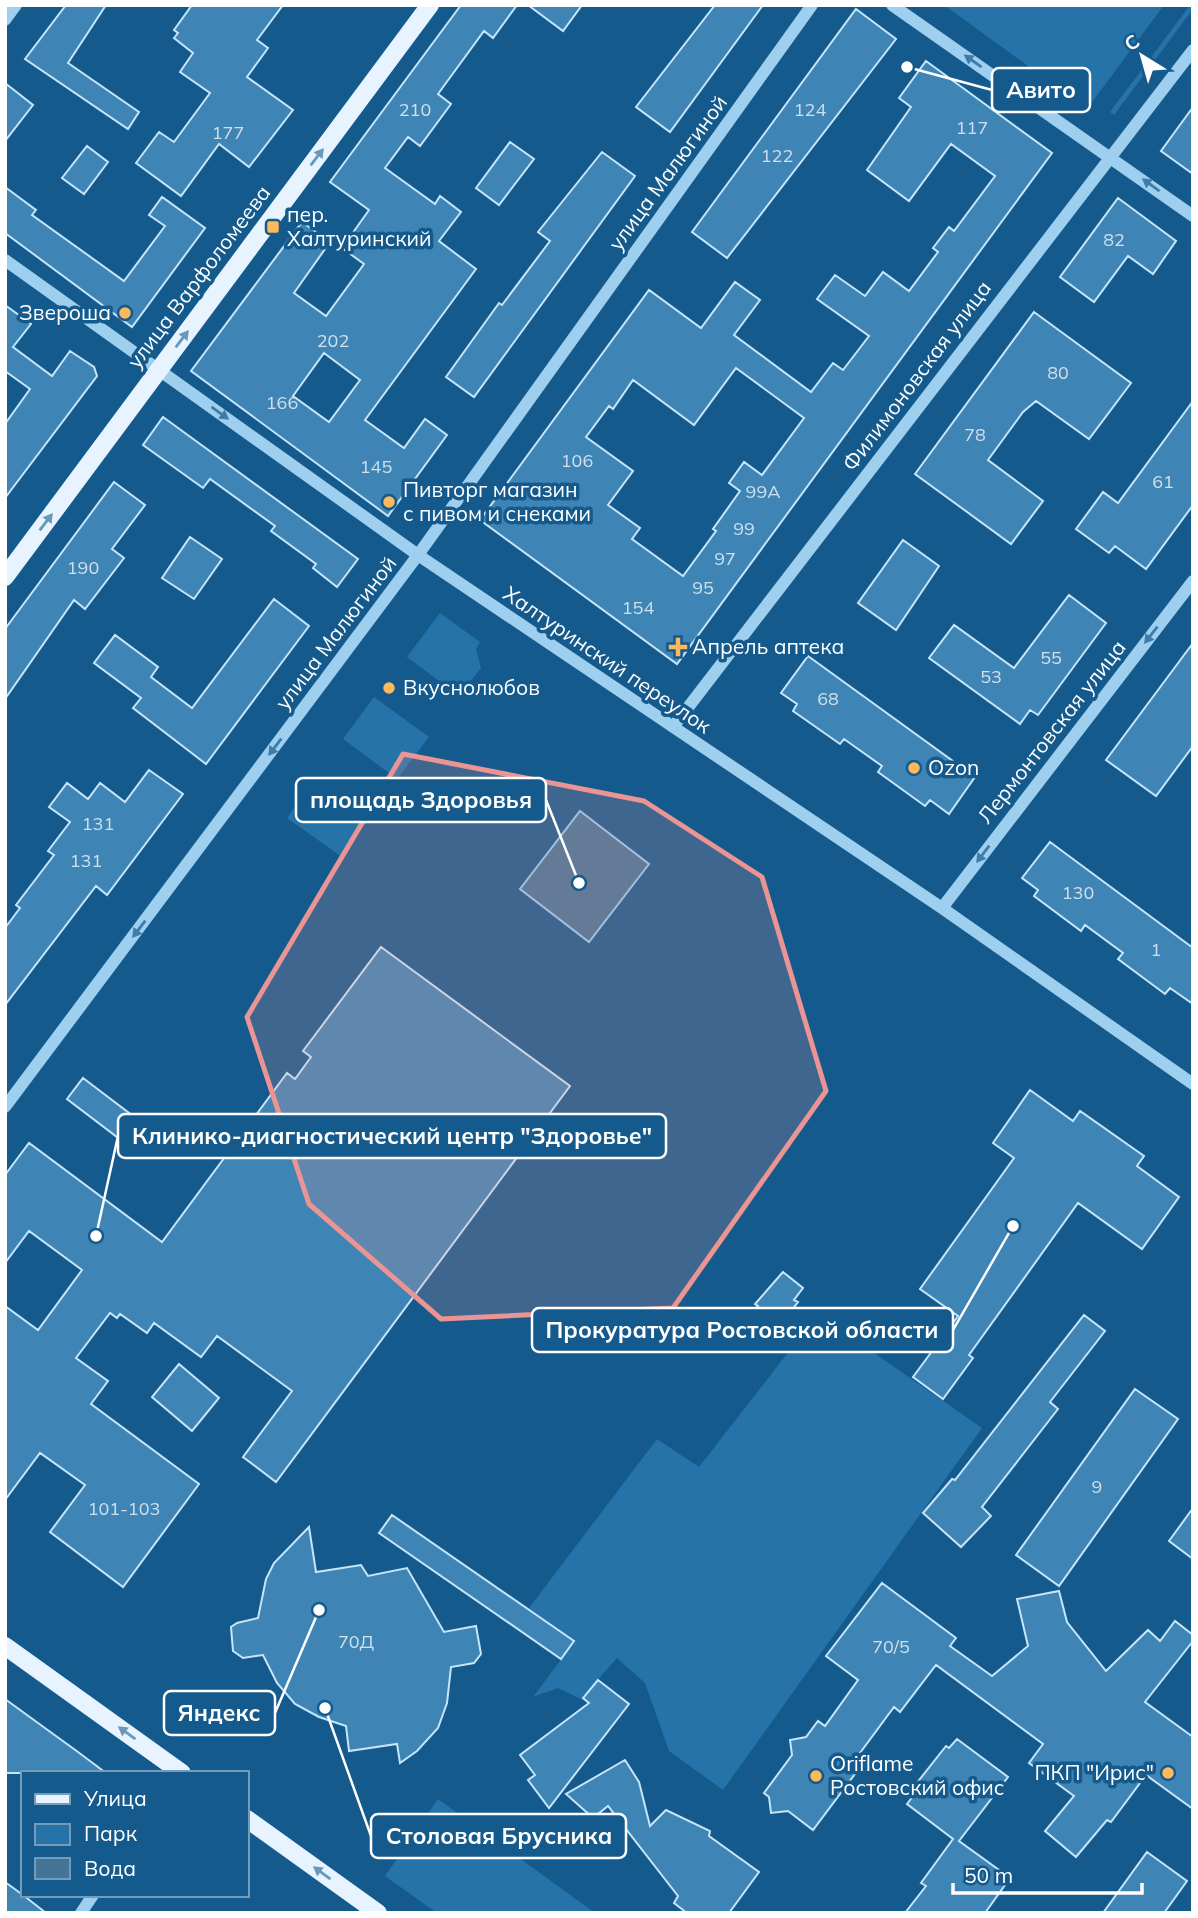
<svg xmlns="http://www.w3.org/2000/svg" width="1198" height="1918" font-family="Mulish,sans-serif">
  <rect width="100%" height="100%" fill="#155a8c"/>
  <path fill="#2573a9" d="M944 5H1164L1087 109Z
    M1190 5H1193V9L1114 115 1110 112Z
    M440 613 480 642 476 649 481 668 459 696 407 657Z
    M374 697 429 737 397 779 343 739Z
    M315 778 370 817 342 857 287 818Z
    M818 1314 982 1428 723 1790 669 1751 645 1683 617 1658 581 1699 558 1688 533 1697 575 1641 529 1608 657 1439 699 1467Z
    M438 1799 595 1913H437L385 1876Z"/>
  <path fill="#437599" stroke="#91ccf2" stroke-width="2" d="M580 811 649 864 589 942 520 889Z"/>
  <path fill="#3e84b5" stroke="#c5e5fb" stroke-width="2" fill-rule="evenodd" d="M66 5H106L68 63 139 112 128 129 25 59Z
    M192 5H283L257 40 268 48 247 77 293 110 249 167 219 144 181 196 136 163 159 132 174 142 210 93 180 72 193 53 174 38 178 33 174 30Z
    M461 5H517L493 38 484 31 438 94 451 104 420 146 408 137 385 168 435 204 440 196 461 212 439 241 476 269 365 420 404 448 425 419 447 435 388 516 191 371 302 222 330 242 294 293 326 316 364 264 342 248 369 210 330 182ZM324 353 360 380 329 422 293 396Z
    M528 5H582L563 31Z
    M715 5H763L670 132 636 107Z
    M856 9 896 39 727 258 692 232Z
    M926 61 1052 153 677 664 480 520 649 290 701 328 735 282 760 300 734 335 811 392 833 363 843 370 869 336 817 299 835 275 865 296 883 272 909 291 938 252 933 248 949 227 954 231 995 176 951 144 909 201 867 170 911 107 899 98ZM736 368 804 418 762 475 744 462 729 483 740 491 713 529 716 531 683 576 632 539 640 528 608 505 633 471 586 437 609 406 613 409 633 380 694 425Z
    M5 83 33 105 5 141Z
    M1193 107V174L1161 151Z
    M510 142 534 159 499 205 476 188Z
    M87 146 108 162 84 194 62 178Z
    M602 152 635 176 474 397 446 377 499 303 502 305 550 241 538 232Z
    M5 187 36 210 32 215 124 281 165 226 149 215 162 197 205 228 132 327 5 233Z
    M1118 198 1176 241 1153 274 1128 256 1094 302 1060 277Z
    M5 305 31 324 13 347 52 376 70 351 94 367 97 376 5 498V424L30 389 5 371Z
    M1034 312 1131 383 1089 439 1036 401 1023 412 988 460 1043 501 1011 544 915 474Z
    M1193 401V505L1146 569 1115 546 1109 553 1076 529 1103 492 1118 503Z
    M163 417 358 559 337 587 313 568 316 564 271 531 275 526 210 479 203 488 143 445Z
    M114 482 145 505 112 549 124 558 85 609 74 600 5 699V629Z
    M190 537 222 559 194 599 162 578Z
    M903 540 939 566 896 630 858 603Z
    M1069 595 1106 623 1038 715 1030 710 1020 724 929 658 954 625 1014 668Z
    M274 599 309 626 206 764 133 708 141 698 94 663 115 635 158 667 151 677 192 708Z
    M1193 643V746L1156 796 1106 760Z
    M808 656 975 777 949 814 930 800 925 806 878 772 882 766 844 739 840 744 793 711 797 704 781 693Z
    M149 770 183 794 107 895 96 886 5 1005V928L20 908 16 905 54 855 48 851 70 822 49 807 67 783 88 799 100 783 125 802Z
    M1050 842 1193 948V1004L1170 988 1165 994 1118 959 1123 953 1085 925 1081 931 1034 896 1038 890 1022 878Z
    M381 947 570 1086 276 1482 243 1457 292 1391 217 1336 201 1357 154 1323 147 1333 120 1314 117 1318 110 1313 76 1358 108 1381 91 1404 199 1484 123 1587 50 1532 85 1485 40 1453 5 1500V1306L38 1330 82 1270 29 1231 5 1263V1175L29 1143 162 1242 287 1073 295 1079 311 1057 303 1051Z
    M83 1078 133 1116 117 1137 67 1099Z
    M1030 1090 1073 1121 1080 1111 1144 1156 1137 1166 1179 1197 1142 1249 1078 1203 969 1355 973 1358 943 1399 913 1377 958 1316 920 1289 1014 1158 993 1143Z
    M783 1272 803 1288 794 1300 798 1302 781 1324 778 1322 769 1333 749 1317 758 1306 755 1304Z
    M1084 1315 1105 1331 1050 1402 1058 1409 982 1507 991 1516 961 1547 923 1513 952 1479 955 1480Z
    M179 1364 219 1398 192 1431 152 1397Z
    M1135 1389 1178 1419 1059 1586 1016 1555Z
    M1193 1508V1559L1169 1541Z
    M392 1515 574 1641 561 1659 379 1533Z
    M309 1527 316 1572 361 1565 368 1576 407 1568 444 1632 476 1626 481 1654 474 1663 451 1667 447 1703 438 1728 417 1751 400 1763 397 1744 349 1751 346 1726 319 1717 295 1704 277 1683 263 1655 243 1658 233 1651 231 1627 237 1623 258 1618 266 1579 274 1563Z
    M882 1583 956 1638 950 1646 992 1676 1028 1646 1017 1599 1059 1591 1067 1622 1106 1671 1148 1630 1160 1641 1175 1621 1193 1635V1641L1145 1702 1193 1737V1809L1146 1775 1111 1822 1107 1820 1076 1857 1045 1831 1074 1796 1029 1763 1043 1744 936 1665 900 1712 894 1707 860 1753 867 1758 813 1830 788 1811 771 1813 769 1797 764 1793 792 1755 790 1740 806 1737 818 1721 825 1726 858 1680 826 1656Z
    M598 1680 629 1704 549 1808 528 1780 535 1775 520 1755 589 1703 583 1698Z
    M5 1699 78 1752 106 1773H5Z
    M957 1739 1008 1777 959 1841 1006 1875 1001 1882 1005 1885 985 1913H905L926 1886 921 1883 953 1839 907 1804 920 1787 916 1784 946 1746 949 1748Z
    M625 1760 639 1782 650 1826 666 1810 710 1831 709 1836 759 1872 729 1913H687L674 1903 678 1896 608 1806 593 1818 566 1794Z
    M1147 1852 1187 1881 1164 1913H1103Z
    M5 1882 23 1895 46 1913H5Z"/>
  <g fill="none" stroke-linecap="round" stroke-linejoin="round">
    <path stroke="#9fcfef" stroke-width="12" d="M892 5 1193 216
      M5 20 16 5
      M5 260 418 555 942 908 1193 1084
      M673 727 1193 50
      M942 908 1193 581
      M5 1107 418 555 812 5
      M81 1913 93 1895"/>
    <path stroke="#e7f4ff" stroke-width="18" d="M5 577 430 5
      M5 1646 182 1773
      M247 1819 378 1913"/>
  </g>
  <defs><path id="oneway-solid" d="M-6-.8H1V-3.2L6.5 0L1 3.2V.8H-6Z" transform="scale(1.75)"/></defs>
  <g fill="#3e7daa">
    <use href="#oneway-solid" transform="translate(973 61) rotate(-145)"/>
    <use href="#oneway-solid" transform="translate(1151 185) rotate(-144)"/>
    <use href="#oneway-solid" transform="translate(220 413) rotate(36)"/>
    <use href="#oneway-solid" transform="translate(1151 635) rotate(128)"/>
    <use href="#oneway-solid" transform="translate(275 747) rotate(127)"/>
    <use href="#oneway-solid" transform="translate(983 854) rotate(127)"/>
    <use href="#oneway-solid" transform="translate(139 929) rotate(127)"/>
  </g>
  <g fill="#6998ba">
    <use href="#oneway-solid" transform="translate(317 157) rotate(-53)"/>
    <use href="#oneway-solid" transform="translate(182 339) rotate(-53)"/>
    <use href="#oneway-solid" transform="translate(46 522) rotate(-53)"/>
    <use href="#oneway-solid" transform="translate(127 1733) rotate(-144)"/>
    <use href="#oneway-solid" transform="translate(322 1873) rotate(-144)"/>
  </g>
  <path fill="#ea9494" fill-opacity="0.2" stroke="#ea9494" stroke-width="5" stroke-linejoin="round" d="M403 754 644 801 762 877 826 1091 673 1308 441 1319 309 1204 247 1017Z"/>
  <g fill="#ffb95d" stroke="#155a8c" stroke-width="2.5">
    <rect x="266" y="220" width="14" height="14" rx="3.5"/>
    <circle cx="125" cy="313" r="7"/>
    <circle cx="389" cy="502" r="7"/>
    <path d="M674.5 636.5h7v7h7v7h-7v7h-7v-7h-7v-7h7z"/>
    <circle cx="389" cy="688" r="7"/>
    <circle cx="914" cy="768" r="7"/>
    <circle cx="1168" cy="1773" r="7"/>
    <circle cx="816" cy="1776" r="7"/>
  </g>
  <g text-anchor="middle" stroke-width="7" stroke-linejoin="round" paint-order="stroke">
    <g font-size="18" fill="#cfe0ec">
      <text x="415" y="116">210</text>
      <text x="810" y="116">124</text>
      <text x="972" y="134">117</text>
      <text x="228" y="139">177</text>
      <text x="777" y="162">122</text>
      <text x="1114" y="246">82</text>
      <text x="333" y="347">202</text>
      <text x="1058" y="379">80</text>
      <text x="282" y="409">166</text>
      <text x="975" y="441">78</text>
      <text x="577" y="467">106</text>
      <text x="376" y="473">145</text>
      <text x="1163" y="488">61</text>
      <text x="763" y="498">99А</text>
      <text x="744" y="535">99</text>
      <text x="725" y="565">97</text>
      <text x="83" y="574">190</text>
      <text x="703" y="594">95</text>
      <text x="638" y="614">154</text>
      <text x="1051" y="664">55</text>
      <text x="991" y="683">53</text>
      <text x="828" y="705">68</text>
      <text x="98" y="830">131</text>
      <text x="86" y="867">131</text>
      <text x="1078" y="899">130</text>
      <text x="1156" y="956">1</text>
      <text x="1097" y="1493">9</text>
      <text x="124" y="1515">101-103</text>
      <text x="356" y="1648">70Д</text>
      <text x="891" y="1653">70/5</text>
    </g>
    <g font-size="21" fill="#fff" stroke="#155a8c">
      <text transform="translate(668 173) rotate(-54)" y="7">улица Малюгиной</text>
      <text transform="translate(199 277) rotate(-53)" y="7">улица Варфоломеева</text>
      <text transform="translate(917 376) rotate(-53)" y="7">Филимоновская улица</text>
      <text transform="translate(336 633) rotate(-53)" y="7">улица Малюгиной</text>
      <text transform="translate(607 660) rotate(34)" y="7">Халтуринский переулок</text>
      <text transform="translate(1052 732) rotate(-52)" y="7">Лермонтовская улица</text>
    </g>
    <g font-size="21" fill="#fff" stroke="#155a8c" text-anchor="start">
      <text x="287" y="222">пер.<tspan x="287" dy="24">Халтуринский</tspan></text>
      <text x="111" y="320" text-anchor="end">Звероша</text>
      <text x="403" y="497">Пивторг магазин<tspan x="403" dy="24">с пивом и снеками</tspan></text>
      <text x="692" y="654">Апрель аптека</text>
      <text x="403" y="695">Вкуснолюбов</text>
      <text x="928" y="775">Ozon</text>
      <text x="830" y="1771">Oriflame<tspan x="830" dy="24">Ростовский офис</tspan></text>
      <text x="1154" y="1780" text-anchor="end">ПКП "Ирис"</text>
    </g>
  </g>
  <path fill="none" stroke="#fff" stroke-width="2.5" d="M907 67L992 90M579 883L546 800M96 1236L118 1136M1013 1226L953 1330M319 1610L275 1713M325 1708L371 1836"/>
  <g fill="#fff" stroke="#155a8c" stroke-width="2.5">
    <circle cx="907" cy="67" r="7"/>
    <circle cx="579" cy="883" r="7"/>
    <circle cx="96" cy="1236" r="7"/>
    <circle cx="1013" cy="1226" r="7"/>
    <circle cx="319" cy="1610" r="7"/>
    <circle cx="325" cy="1708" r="7"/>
  </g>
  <g fill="#155a8c" stroke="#fff" stroke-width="2.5">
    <rect x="992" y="68" width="98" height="44" rx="7"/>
    <rect x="296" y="778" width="250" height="44" rx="7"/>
    <rect x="118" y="1114" width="548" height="44" rx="7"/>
    <rect x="532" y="1308" width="421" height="44" rx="7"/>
    <rect x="164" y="1691" width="111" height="44" rx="7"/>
    <rect x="371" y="1814" width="255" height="44" rx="7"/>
  </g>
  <g font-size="23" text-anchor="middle" font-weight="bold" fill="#fff">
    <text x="1041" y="98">Авито</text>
    <text x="421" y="808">площадь Здоровья</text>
    <text x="392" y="1144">Клинико-диагностический центр "Здоровье"</text>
    <text x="742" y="1338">Прокуратура Ростовской области</text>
    <text x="219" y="1721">Яндекс</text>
    <text x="499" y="1844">Столовая Брусника</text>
  </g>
  <rect width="1198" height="1918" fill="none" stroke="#ffffff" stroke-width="14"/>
  <rect x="21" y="1771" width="228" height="126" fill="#155a8c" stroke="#739cba" stroke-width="2"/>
  <rect x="35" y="1794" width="35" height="10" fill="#e7f4ff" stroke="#739cba" stroke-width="2"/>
  <text x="84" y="1806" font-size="21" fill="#ffffff">Улица</text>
  <rect x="35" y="1824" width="35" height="21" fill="#2573a9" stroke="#739cba" stroke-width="2"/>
  <text x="84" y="1841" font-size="21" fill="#ffffff">Парк</text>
  <rect x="35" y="1858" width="35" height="21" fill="#437599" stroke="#739cba" stroke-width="2"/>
  <text x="84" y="1876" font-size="21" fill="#ffffff">Вода</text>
  <g transform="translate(1142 56) rotate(323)" stroke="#155a8c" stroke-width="5" paint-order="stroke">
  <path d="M0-5L12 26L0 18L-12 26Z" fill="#ffffff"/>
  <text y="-10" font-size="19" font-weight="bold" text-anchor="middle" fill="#ffffff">С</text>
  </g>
  <path d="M953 1883v10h189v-10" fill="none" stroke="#ffffff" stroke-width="3.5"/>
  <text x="964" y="1883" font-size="21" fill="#ffffff" stroke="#155a8c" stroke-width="5" paint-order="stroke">50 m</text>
</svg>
